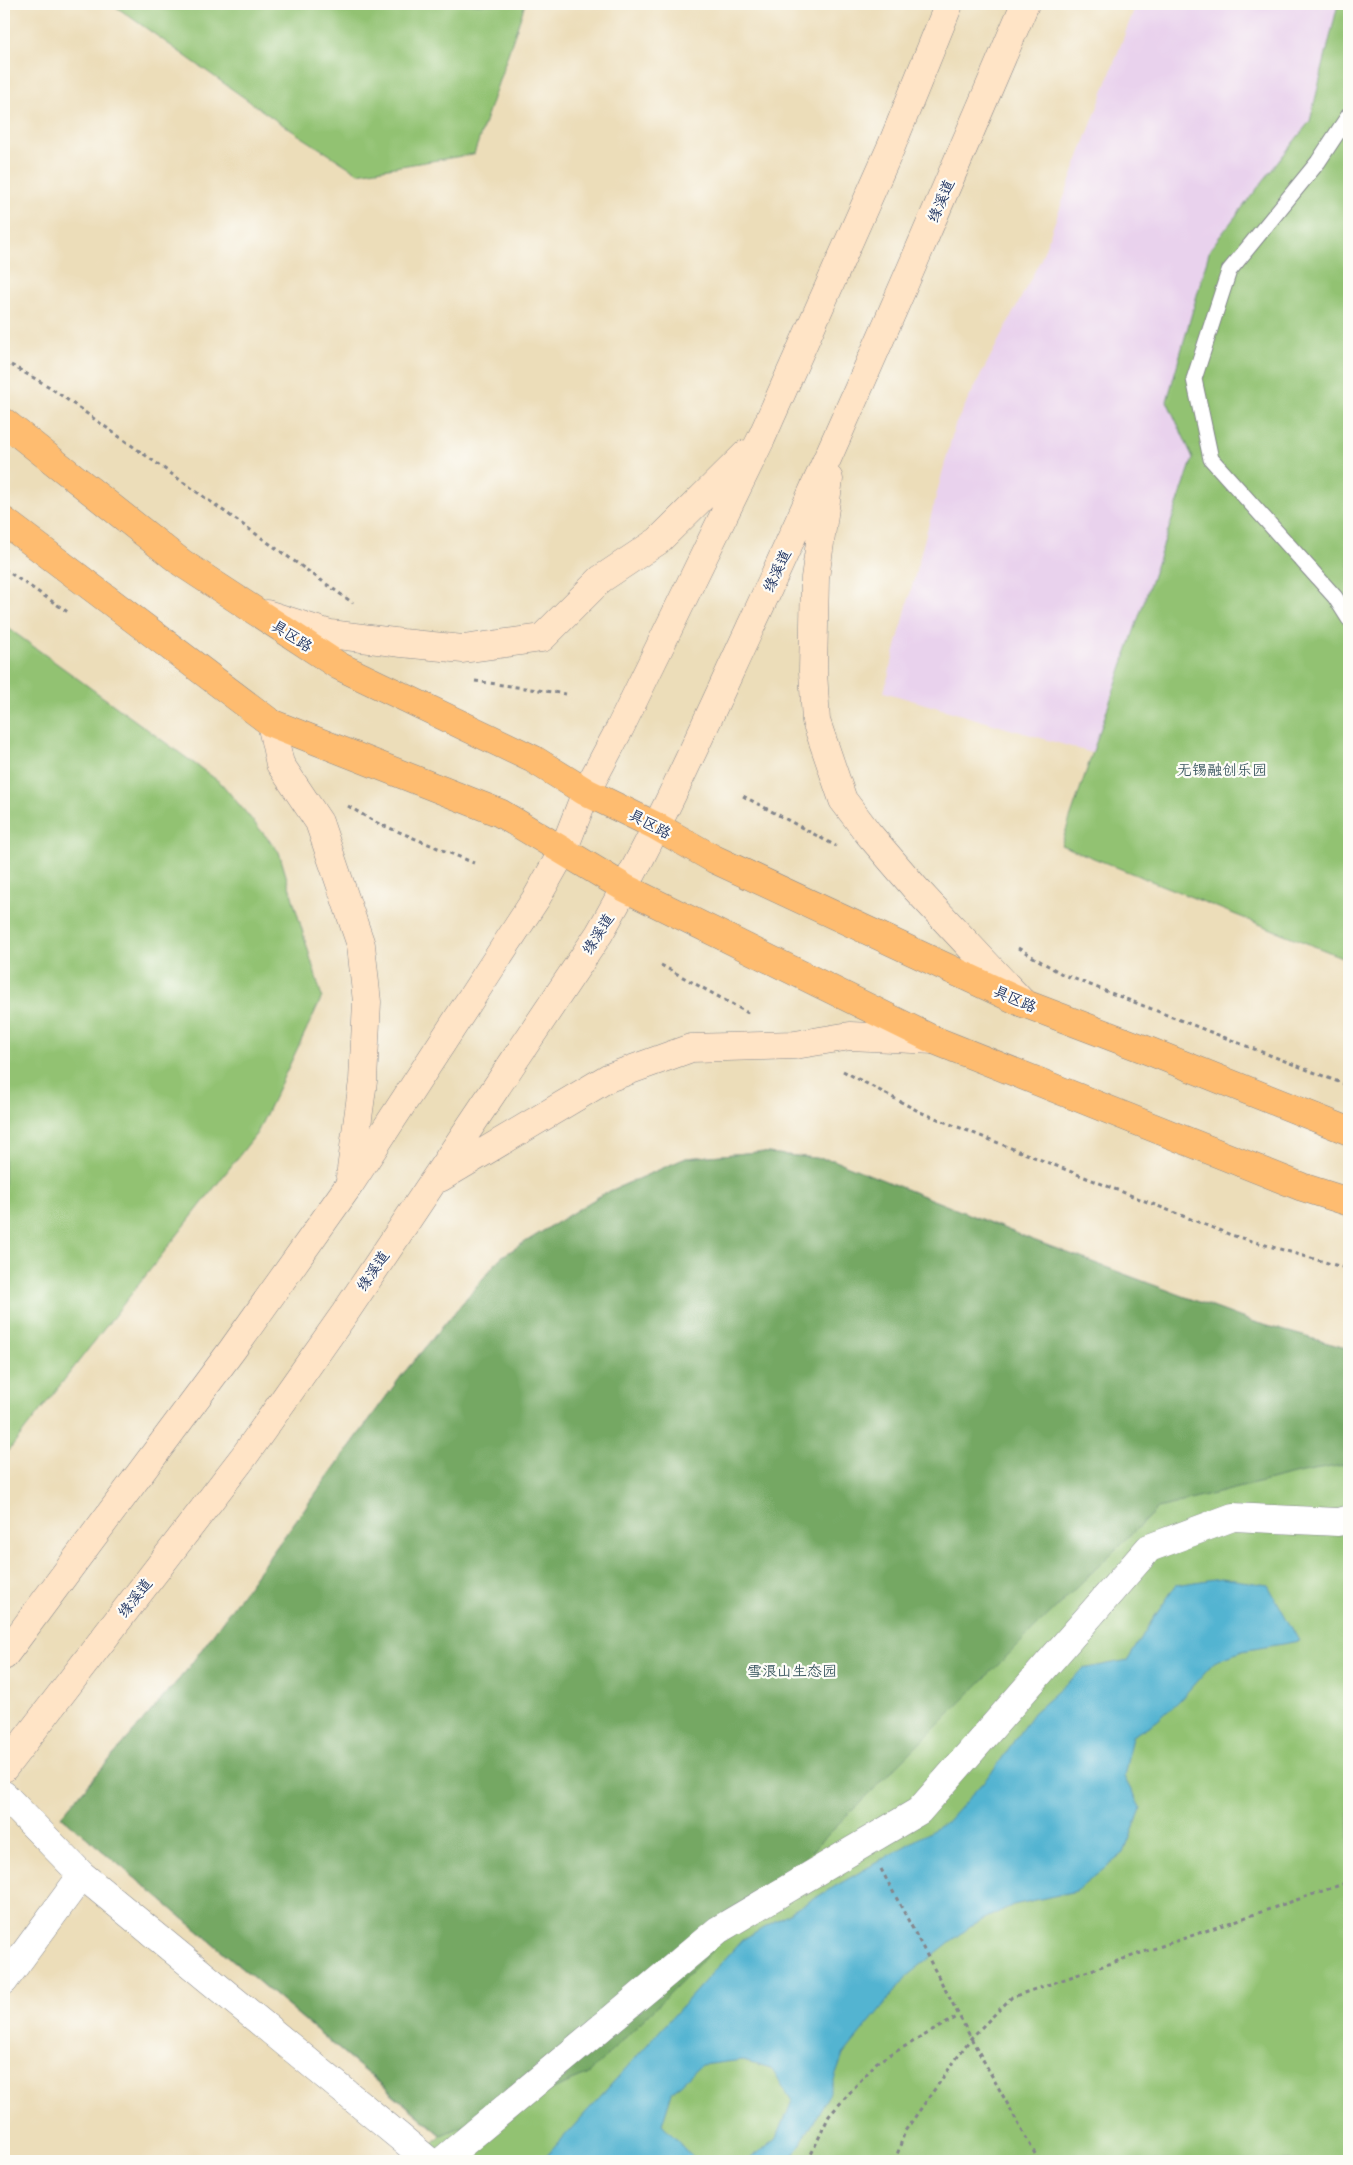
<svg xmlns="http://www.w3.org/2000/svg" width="1353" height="2165" font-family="Delius,'LXGW WenKai TC',sans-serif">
  <rect width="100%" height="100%" fill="#fdfcf7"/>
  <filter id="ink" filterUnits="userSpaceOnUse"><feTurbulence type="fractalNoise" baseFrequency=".02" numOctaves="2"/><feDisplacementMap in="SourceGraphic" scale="10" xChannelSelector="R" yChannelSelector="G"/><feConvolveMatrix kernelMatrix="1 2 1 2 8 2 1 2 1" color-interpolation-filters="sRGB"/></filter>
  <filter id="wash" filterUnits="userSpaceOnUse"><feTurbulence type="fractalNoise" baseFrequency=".0096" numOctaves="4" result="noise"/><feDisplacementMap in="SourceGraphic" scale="20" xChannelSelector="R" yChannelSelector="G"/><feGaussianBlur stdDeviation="1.12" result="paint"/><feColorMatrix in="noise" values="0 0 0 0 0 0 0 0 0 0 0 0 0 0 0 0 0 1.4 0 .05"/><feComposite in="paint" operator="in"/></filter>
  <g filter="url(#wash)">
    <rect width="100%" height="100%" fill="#ecddb9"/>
    <path fill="#e9d2ed" d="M1136 4H1338L1310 121 1210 249 1167 401 1193 458 1092 753 884 692 955 425 1041 259Z"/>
    <path fill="#92c272" stroke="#567868" d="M112 4H525L474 154 358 173 277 121Z
      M1338 4H1349V960L1061 845 1193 458 1167 401 1210 249 1310 121Z
      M4 625 221 783 279 852 322 997 257 1133 4 1457Z
      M758 1152 833 1160 1033 1240 1250 1321 1349 1349V2161H416L441 2135 61 1816 186 1671 402 1375 501 1257 603 1194 686 1158Z"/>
    <path fill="#75a864" stroke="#486c61" d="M758 1152 833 1160 1033 1240 1250 1321 1349 1349V1464L1302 1472 1158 1508 1040 1623 589 2074 442 2135 61 1816 186 1671 402 1375 501 1257 603 1194 686 1158Z"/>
    <path fill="#52b4d1" stroke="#367298" d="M1221 1578 1268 1585 1299 1641 1242 1651 1214 1662 1179 1701 1157 1721 1132 1736 1124 1777 1141 1809 1124 1853 1076 1891 1013 1905 970 1926 908 1975 843 2055 829 2094 791 2161H747L777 2138 792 2101 771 2068 743 2060 701 2065 672 2092 662 2124 693 2158 705 2161H542L742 1940 947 1822 994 1770 1033 1713 1083 1669 1128 1660 1149 1625 1176 1585Z"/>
  </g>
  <g filter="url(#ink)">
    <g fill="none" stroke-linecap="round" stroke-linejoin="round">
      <defs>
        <path id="service" d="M1349 115 1318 162 1229 271 1194 379 1211 459 1335 597 1349 619"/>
        <path id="minor" d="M4 1795 82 1875 429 2161
          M4 1981 82 1875
          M442 2161 718 1930 919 1811 1149 1548 1233 1517 1338 1522 1349 1519"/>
        <path id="secondary" d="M829 479 815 578 813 671 816 721 843 800 868 833 916 889 1023 1003
          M267 614 330 634 402 643 463 649 542 638 601 579 658 541 746 454
          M271 723 280 764 319 822 361 945 367 1002 363 1081 350 1177
          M440 1178 608 1078 691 1048 795 1045 850 1036 934 1040
          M4 1656 232 1350 350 1184 537 897 563 851 586 792 620 728 761 439 891 147 949 4
          M4 1768 245 1455 345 1313 599 934C659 830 707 720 758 611 851 410 938 207 1025 4"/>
        <path id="trunk" d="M4 422 182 563 339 666 533 759 586 792 656 826 714 859 1023 1003 1144 1049 1349 1131
          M4 521 271 723 500 813 625 888 934 1040 1302 1187 1349 1202"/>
      </defs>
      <use href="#service" stroke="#84868c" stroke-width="17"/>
      <use href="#minor" stroke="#84868c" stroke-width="29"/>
      <use href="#secondary" stroke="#84868c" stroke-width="29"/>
      <use href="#trunk" stroke="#84868c" stroke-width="29"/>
      <path stroke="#84868c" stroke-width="3" stroke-dasharray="4 4" stroke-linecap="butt" d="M4 361 48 386 353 603
        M4 569 68 612
        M475 681 566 694
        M743 796 836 846
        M348 806 375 822 474 863
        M1018 948 1062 974 1349 1086
        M661 965 748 1013
        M843 1071 920 1112 1231 1235 1349 1269
        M881 1869 971 2038 1039 2161
        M808 2161 829 2116 877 2062 959 2016
        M895 2161 905 2131 971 2038 1012 1997 1349 1882"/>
      <use href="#service" stroke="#fff" stroke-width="15"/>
      <use href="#minor" stroke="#fff" stroke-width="28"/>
      <use href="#secondary" stroke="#ffe4c6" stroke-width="28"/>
      <use href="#trunk" stroke="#febc70" stroke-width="28"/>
    </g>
  </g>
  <g text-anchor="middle" stroke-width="4.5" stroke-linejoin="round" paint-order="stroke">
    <g font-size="15" fill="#1b2f5e" stroke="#fdfcf7">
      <text transform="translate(941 201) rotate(-67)" y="5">缘溪道</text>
      <text transform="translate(777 571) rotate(-65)" y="5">缘溪道</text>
      <text transform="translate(292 636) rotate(33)" y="5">具区路</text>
      <text transform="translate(650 824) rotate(28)" y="5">具区路</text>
      <text transform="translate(598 934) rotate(-58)" y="5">缘溪道</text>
      <text transform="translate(1015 999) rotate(24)" y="5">具区路</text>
      <text transform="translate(373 1271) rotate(-56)" y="5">缘溪道</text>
      <text transform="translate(135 1598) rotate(-52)" y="5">缘溪道</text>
    </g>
    <g font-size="15" fill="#3f5b64" stroke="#fdfcf7">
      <text x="1222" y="775">无锡融创乐园</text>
      <text x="792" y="1676">雪浪山生态园</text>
    </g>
  </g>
  <rect width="1353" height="2165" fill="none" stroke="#fdfcf7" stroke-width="20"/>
</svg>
